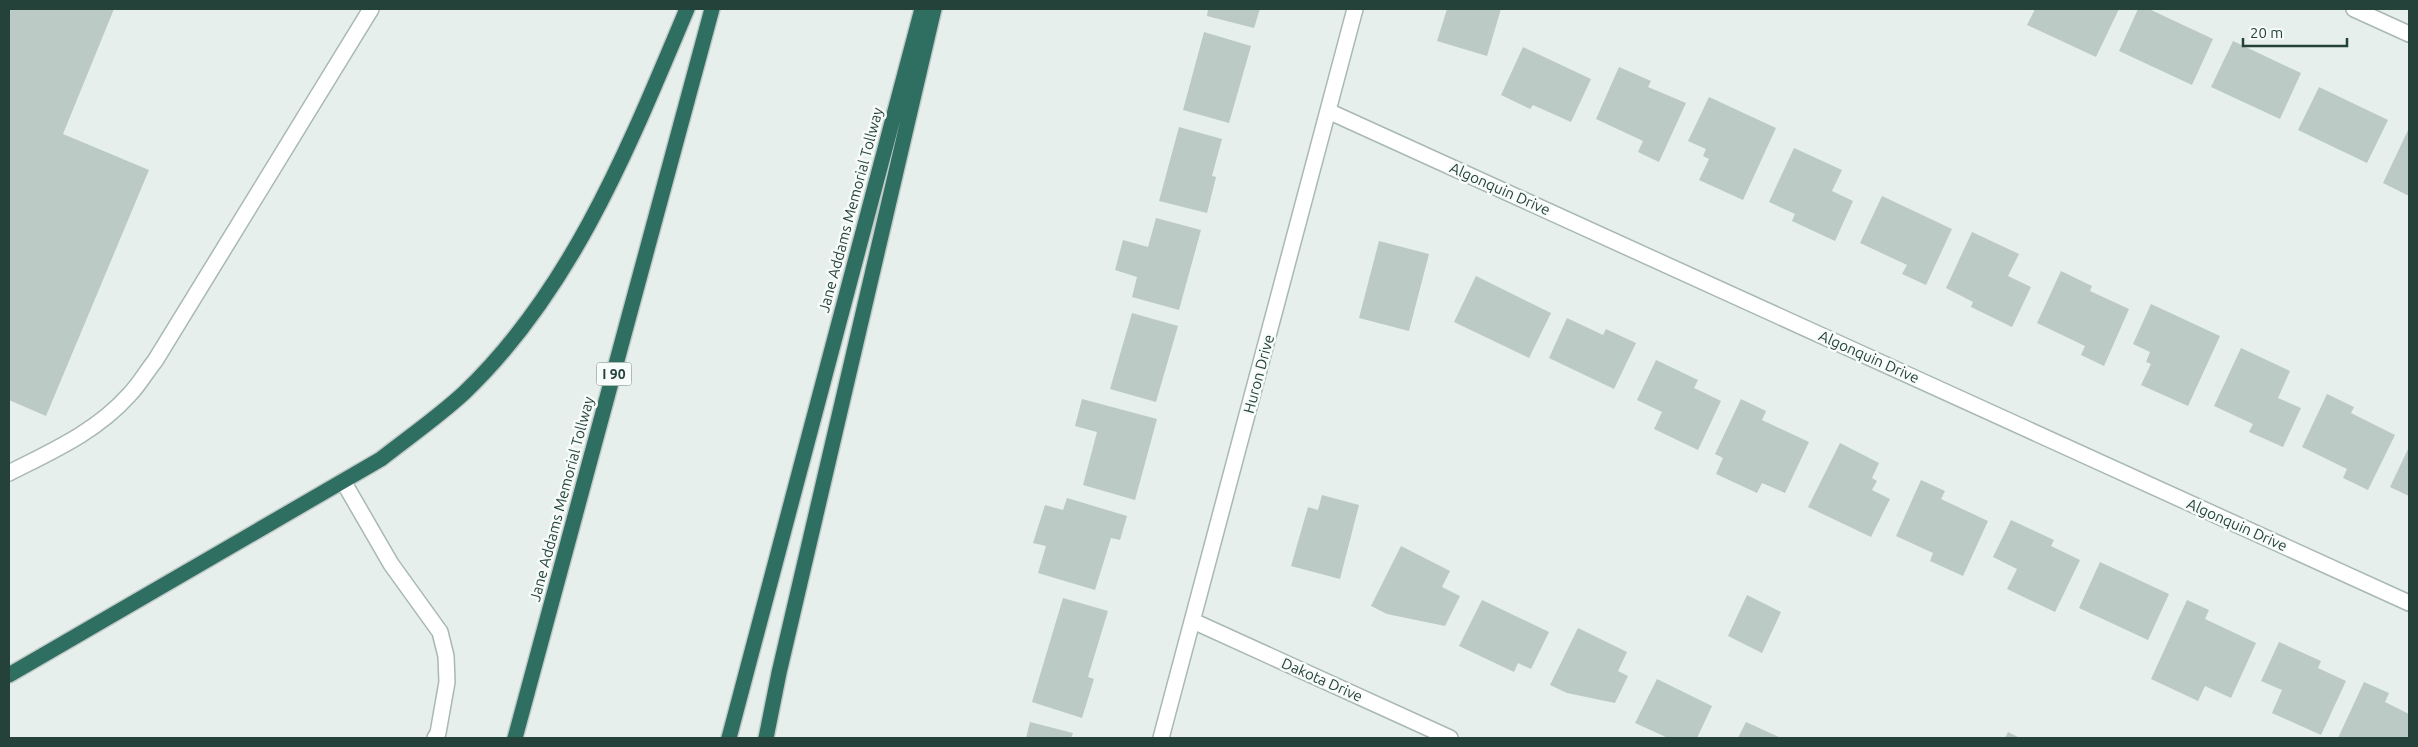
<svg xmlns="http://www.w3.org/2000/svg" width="2418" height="747" font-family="Ubuntu,sans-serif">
  <rect width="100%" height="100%" fill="#e6efeb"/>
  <path fill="#bbcac4" d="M9 9H114L63 134 149 170 46 416 9 400Z
    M1208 9H1260L1254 28 1207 16Z
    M1447 9H1501L1487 56 1437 41Z
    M2035 9H2119L2096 57 2027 25Z
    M2138 9H2149L2213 39 2192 85 2119 51Z
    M1204 32 1251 46 1229 123 1183 110Z
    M2233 41 2301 73 2280 119 2211 87Z
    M1523 47 1591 79 1571 122 1533 105 1530 109 1501 95Z
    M1619 67 1651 81 1648 87 1686 103 1659 162 1638 152 1643 141 1596 119Z
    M2319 87 2388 120 2367 163 2298 130Z
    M1709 97 1776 128 1743 200 1699 180 1709 159 1703 156 1706 149 1688 141Z
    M1179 127 1222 139 1212 176 1216 177 1207 213 1159 201Z
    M2409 128V196L2383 183Z
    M1794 148 1842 170 1832 191 1853 201 1835 241 1792 221 1795 214 1769 202Z
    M1882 196 1952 229 1926 285 1902 274 1907 265 1860 243Z
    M1156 218 1201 230 1179 310 1132 297 1137 277 1115 270 1123 240 1148 247Z
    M1972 232 2019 254 2008 276 2031 287 2012 327 1971 307 1973 302 1946 288Z
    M1379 241 1429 254 1409 331 1359 318Z
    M2061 271 2092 286 2090 291 2129 309 2104 366 2081 355 2085 346 2037 323Z
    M1476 276 1551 313 1529 358 1454 322Z
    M2151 304 2220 336 2188 406 2141 385 2151 364 2146 362 2150 352 2133 344Z
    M1132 313 1178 326 1156 402 1110 389Z
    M1567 318 1603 335 1606 329 1636 343 1614 389 1549 358Z
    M2241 348 2290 371 2278 398 2301 408 2283 447 2249 432 2253 424 2214 406Z
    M1656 360 1698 380 1694 388 1721 401 1698 450 1654 429 1662 412 1637 400Z
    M2327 394 2354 407 2351 413 2395 435 2368 490 2343 478 2347 469 2302 447Z
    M1082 399 1157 419 1135 500 1083 485 1097 432 1075 426Z
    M1741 399 1766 411 1762 420 1809 442 1785 493 1762 483 1757 493 1716 474 1723 458 1715 454Z
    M1840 443 1879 463 1872 478 1877 481 1872 490 1890 499 1871 537 1808 507Z
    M2409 447V496L2390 487Z
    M1921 480 1945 491 1941 499 1988 521 1963 576 1930 561 1933 553 1896 536Z
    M1322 495 1359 505 1340 579 1291 566 1308 507 1318 510Z
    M1067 498 1127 516 1120 540 1111 538 1095 590 1038 573 1046 546 1033 543 1045 505 1063 510Z
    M2011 520 2054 540 2051 546 2080 560 2055 612 2007 589 2017 569 1993 557Z
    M1401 546 1450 571 1442 587 1460 596 1445 626 1387 614 1371 606Z
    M2100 562 2169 594 2148 640 2079 608Z
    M1747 595 1781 612 1762 653 1728 636Z
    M1063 598 1108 611 1088 677 1094 679 1082 718 1032 702Z
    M1482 600 1549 632 1531 669 1518 663 1514 672 1459 646Z
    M2187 600 2209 610 2205 619 2256 643 2231 698 2205 686 2198 701 2151 679Z
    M1578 628 1627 652 1618 671 1628 676 1615 703 1567 693 1550 685Z
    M2279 642 2321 661 2318 668 2346 681 2321 735 2272 713 2282 690 2261 681Z
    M1657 679 1712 706 1697 738H1668L1635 723Z
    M2364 682 2389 693 2385 702 2409 714V738H2338Z
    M1030 722 1073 733 1071 738H1026Z
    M1746 722 1781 738H1738Z
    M2008 732 2020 738H2005Z"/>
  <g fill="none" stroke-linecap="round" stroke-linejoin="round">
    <defs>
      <path id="lane" d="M9 473C52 451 96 432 129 395 139 385 146 372 155 361L371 9
        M343 481 391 564 440 632 446 656 447 682 438 733 435 738"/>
      <path id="street" d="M2354 9 2409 34
        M1328 111 2409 603
        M1193 621 1450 738
        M1161 738 1355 9"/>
      <path id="highway" d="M9 675 381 459C409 437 438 417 464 393 573 289 630 144 687 9
        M515 738 712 9
        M729 738 922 9
        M766 738 779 673 934 9"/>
    </defs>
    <use href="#lane" stroke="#a8b8b2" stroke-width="18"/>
    <use href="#street" stroke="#a8b8b2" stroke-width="18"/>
    <use href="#highway" stroke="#c2cac8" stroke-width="18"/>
    <use href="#lane" stroke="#fff" stroke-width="15"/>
    <use href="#street" stroke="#fff" stroke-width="15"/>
    <use href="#highway" stroke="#2f6f62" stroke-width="15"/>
  </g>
  <g text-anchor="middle" stroke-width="5" stroke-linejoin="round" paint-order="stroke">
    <rect fill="#f7fbf9" stroke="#637a73" stroke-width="1" x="596.5" y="362.5" width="35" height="23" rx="4"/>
    <g font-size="14" font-weight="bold" fill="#24423a">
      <text x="614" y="379">I 90</text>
    </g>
    <g font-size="15" fill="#24423a" stroke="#f7fbf9">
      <text transform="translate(1500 189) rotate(24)" y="5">Algonquin Drive</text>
      <text transform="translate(851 210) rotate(-75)" y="5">Jane Addams Memorial Tollway</text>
      <text transform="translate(1869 357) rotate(24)" y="5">Algonquin Drive</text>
      <text transform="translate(1259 374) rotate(-75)" y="5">Huron Drive</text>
      <text transform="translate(562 499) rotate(-75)" y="5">Jane Addams Memorial Tollway</text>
      <text transform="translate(2237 525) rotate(24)" y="5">Algonquin Drive</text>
      <text transform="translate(1322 680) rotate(24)" y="5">Dakota Drive</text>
    </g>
  </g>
  <rect width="2418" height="747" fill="none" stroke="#24423a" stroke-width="20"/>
  <path d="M2243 38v8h104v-8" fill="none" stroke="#24423a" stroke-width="2.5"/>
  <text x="2250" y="38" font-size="15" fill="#24423a" stroke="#f7fbf9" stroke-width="4" paint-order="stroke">20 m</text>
</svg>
